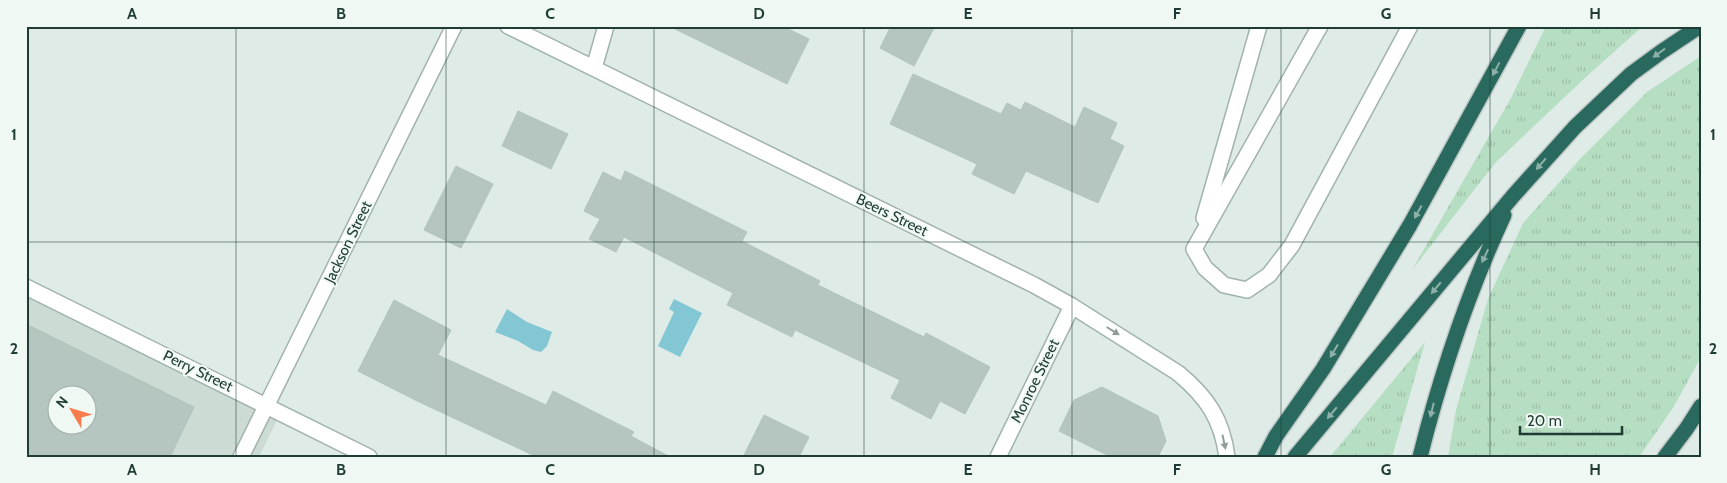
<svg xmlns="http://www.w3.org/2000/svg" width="1727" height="483" font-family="Cabin,sans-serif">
  <defs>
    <pattern id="grass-tufts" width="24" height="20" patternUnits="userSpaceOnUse" patternTransform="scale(1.25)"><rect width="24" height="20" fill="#b6dec2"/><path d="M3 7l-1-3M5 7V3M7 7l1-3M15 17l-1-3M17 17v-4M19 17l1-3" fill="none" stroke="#9cbfa7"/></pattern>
  </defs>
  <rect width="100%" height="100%" fill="#dfebe6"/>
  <path fill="#cddbd5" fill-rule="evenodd" d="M26 286 278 418 259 457H26ZM58 396H88V426H58Z"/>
  <path fill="url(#grass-tufts)" d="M1546 26H1643L1587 76 1495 163 1412 270 1511 98Z
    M1701 56V357L1673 408 1639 457H1448L1456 410 1488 299 1523 223 1580 159 1647 92Z
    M1425 342 1392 457H1330Z"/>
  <path fill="#83c6d4" d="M674 299 702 313 680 357 658 346 674 312 669 309Z
    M507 309 527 322 552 332 547 346 541 352 533 350 518 341 495 332Z"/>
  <path fill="#b4c6bf" stroke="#b1c5bd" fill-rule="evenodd" d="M669 26H782L809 39 787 84Z
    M891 26H935L914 66 880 48Z
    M913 74 1001 114 1007 103 1021 110 1025 102 1075 127 1084 107 1117 123 1110 139 1124 146 1098 203 1026 171 1014 194 972 174 977 164 890 124Z
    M518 111 568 134 551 169 502 146Z
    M456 166 493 184 461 248 424 230Z
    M625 171 747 232 742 241 820 281 818 285 924 337 926 333 990 367 965 414 940 401 931 419 891 398 900 380 795 330 792 337 727 305 733 293 624 237 616 252 589 239 600 219 584 211 603 172 621 181Z
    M394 300 451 330 438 355 546 405 553 391 634 432 631 436 670 457H537L415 400 358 371Z
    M26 324 194 407 170 457H26ZM58 396H88V426H58Z
    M1102 387 1158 416 1166 441 1158 457H1111L1059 431 1074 400Z
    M764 415 809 437 799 457H743Z"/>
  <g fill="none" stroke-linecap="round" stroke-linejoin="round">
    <defs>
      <path id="lane" d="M1320 26 1194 249 1205 268 1224 285 1247 290 1269 275 1292 245 1410 26
        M1204 218 1259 26"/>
      <path id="street" d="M508 26 1034 285 1072 306 1178 373C1207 397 1222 419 1227 457
        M594 68 606 26
        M26 287 369 457
        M241 457 454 26
        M998 457 1072 306"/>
      <path id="highway" d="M1265 457 1276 436 1323 369 1410 225 1519 26
        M1295 457 1513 196 1575 127 1631 74 1661 52 1700 26
        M1420 457C1441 373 1468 293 1504 215
        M1665 457 1687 428 1701 406"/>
    </defs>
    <use href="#lane" stroke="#a2b3ad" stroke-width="18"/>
    <use href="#street" stroke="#a2b3ad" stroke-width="18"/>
    <use href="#highway" stroke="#c0c8c6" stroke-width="18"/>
    <use href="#lane" stroke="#fff" stroke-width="15"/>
    <use href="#street" stroke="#fff" stroke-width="15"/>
    <use href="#highway" stroke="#2a6a5e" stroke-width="15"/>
  </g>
  <defs><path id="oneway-solid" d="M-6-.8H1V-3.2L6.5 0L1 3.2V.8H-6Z" transform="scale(1.25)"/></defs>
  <g fill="#8db1a9">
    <use href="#oneway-solid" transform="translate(1659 53) rotate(144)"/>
    <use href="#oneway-solid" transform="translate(1496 69) rotate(118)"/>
    <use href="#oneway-solid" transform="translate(1541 164) rotate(131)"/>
    <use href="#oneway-solid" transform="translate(1418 212) rotate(119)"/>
    <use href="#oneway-solid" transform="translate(1485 256) rotate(115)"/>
    <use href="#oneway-solid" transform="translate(1436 288) rotate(130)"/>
    <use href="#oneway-solid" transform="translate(1334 351) rotate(121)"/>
    <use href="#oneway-solid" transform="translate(1432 410) rotate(104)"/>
    <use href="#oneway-solid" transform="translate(1332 413) rotate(130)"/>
  </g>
  <g fill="#8f9e9a">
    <use href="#oneway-solid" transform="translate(1113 331) rotate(32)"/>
    <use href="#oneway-solid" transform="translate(1224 442) rotate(78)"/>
  </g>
  <path fill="none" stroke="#1f3c35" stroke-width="1" stroke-opacity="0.55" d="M236 26V457M446 26V457M654 26V457M864 26V457M1072 26V457M1281 26V457M1490 26V457M26 242H1701"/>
  <g text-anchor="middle" stroke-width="4" stroke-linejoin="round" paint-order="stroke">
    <g font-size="15" fill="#1f3c35" stroke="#f0f8f4">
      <text transform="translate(892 215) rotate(26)" y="5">Beers Street</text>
      <text transform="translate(348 242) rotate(-64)" y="5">Jackson Street</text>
      <text transform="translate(198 371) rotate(26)" y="5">Perry Street</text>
      <text transform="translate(1035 381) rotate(-64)" y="5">Monroe Street</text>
    </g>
  </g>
  <rect width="1727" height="483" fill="none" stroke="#f0f8f4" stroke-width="55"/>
  <g transform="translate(72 410) rotate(308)"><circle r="24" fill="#f0f8f4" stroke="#9cada8"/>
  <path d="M0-4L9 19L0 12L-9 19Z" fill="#f97c4f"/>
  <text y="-8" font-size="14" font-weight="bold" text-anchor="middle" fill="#1f3c35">N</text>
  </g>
  <path d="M1520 426v8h102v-8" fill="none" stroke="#1f3c35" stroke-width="2.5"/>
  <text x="1527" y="426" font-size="15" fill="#1f3c35" stroke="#f0f8f4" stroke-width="4" paint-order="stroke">20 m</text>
  <rect x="28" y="28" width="1672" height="428" fill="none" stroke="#1f3c35" stroke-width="2"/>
  <g font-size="16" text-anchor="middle" font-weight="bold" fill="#1f3c35">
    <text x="132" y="19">A</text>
    <text x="341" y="19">B</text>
    <text x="550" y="19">C</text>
    <text x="759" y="19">D</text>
    <text x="968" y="19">E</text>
    <text x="1177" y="19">F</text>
    <text x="1386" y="19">G</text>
    <text x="1595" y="19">H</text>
    <text x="14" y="140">1</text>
    <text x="1713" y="140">1</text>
    <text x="14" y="354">2</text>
    <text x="1713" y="354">2</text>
    <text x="132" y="475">A</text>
    <text x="341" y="475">B</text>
    <text x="550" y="475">C</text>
    <text x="759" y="475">D</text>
    <text x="968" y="475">E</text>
    <text x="1177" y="475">F</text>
    <text x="1386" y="475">G</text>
    <text x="1595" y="475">H</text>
  </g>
</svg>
